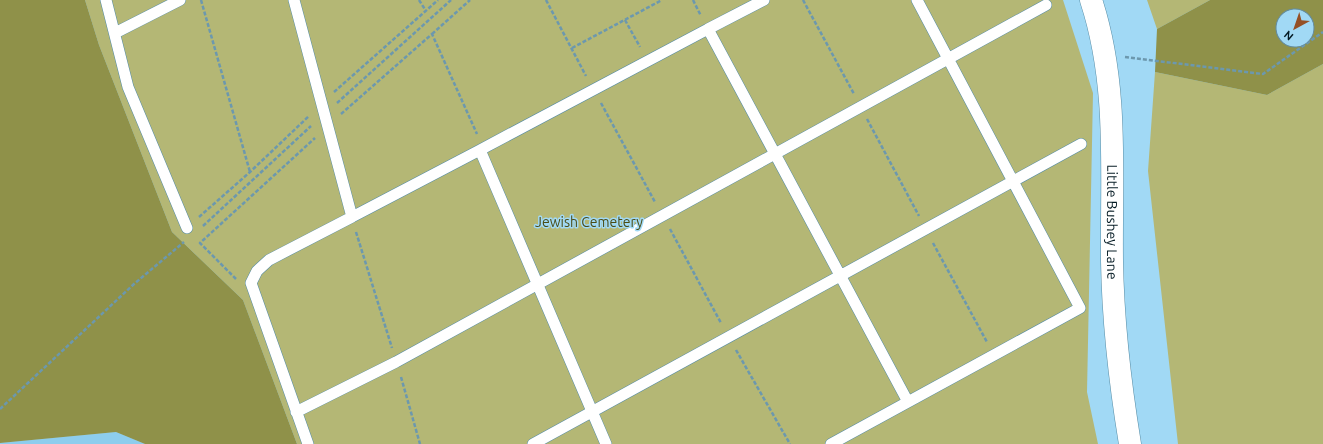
<svg xmlns="http://www.w3.org/2000/svg" width="1323" height="444" font-family="Ubuntu,sans-serif">
  <rect width="100%" height="100%" fill="#a1d9f5"/>
  <path fill="#8dcded" d="M116 432 145 444H0V443Z"/>
  <path fill="#b4b775" d="M85 0H1063L1093 93 1087 392 1098 444H297L243 300 172 232 99 45Z
    M1147 0H1210L1157 29Z
    M1323 64V444H1178L1148 171 1155 72 1267 95Z"/>
  <path fill="#8f9149" fill-rule="evenodd" d="M0 0H85L99 45 172 232 243 300 297 444H145L116 432 0 443Z
    M1210 0H1323V64L1267 95 1155 72 1157 29ZM1283 16H1307V40H1283Z"/>
  <g fill="none" stroke-linecap="round" stroke-linejoin="round">
    <defs>
      <path id="service" d="M106 0 128 87 187 228
        M294 0 352 217 269 260 257 271 251 283 308 444
        M708 29 764 0
        M115 33 180 0
        M480 150 708 29 908 402
        M352 217 480 150 606 444
        M296 412 396 362 1046 5
        M533 444 1081 144
        M831 444 1080 308 917 0"/>
      <g id="tertiary">
        <path id="s1" d="M1091 0C1119 85 1111 173 1112 261 1113 323 1120 383 1130 444"/>
      </g>
    </defs>
    <use href="#service" stroke="#568ca5" stroke-width="12"/>
    <use href="#tertiary" stroke="#568ca5" stroke-width="23"/>
    <path stroke="#6c98ae" stroke-width="2.5" stroke-dasharray="4 2" stroke-linecap="butt" d="M201 0 250 172
      M419 0 426 11
      M546 0 586 76
      M693 0 701 16
      M803 0 854 94
      M625 20 640 47
      M432 34 470 0
      M572 48 662 0
      M1125 57 1263 74 1323 32
      M334 92 438 0
      M337 103 451 0
      M601 103 655 202
      M341 114 432 34 477 134
      M867 119 919 216
      M199 217 250 172 309 116
      M203 226 311 126
      M670 229 721 323
      M356 232 392 348
      M933 243 987 342
      M236 279 200 243 315 138
      M736 350 790 444
      M401 377 420 444
      M0 409 134 284 184 242"/>
    <use href="#service" stroke="#fff" stroke-width="11"/>
    <use href="#tertiary" stroke="#fff" stroke-width="22"/>
  </g>
  <g text-anchor="middle" stroke-width="3" stroke-linejoin="round" paint-order="stroke">
    <g font-size="14" fill="#4b4c15" stroke="#a1d9f5">
      <text x="589" y="227">Jewish Cemetery</text>
    </g>
    <g font-size="14" fill="#031922" stroke="#a1d9f5">
      <text dy="5" stroke="none"><textPath href="#s1" startOffset="224">Little Bushey Lane</textPath></text>
    </g>
  </g>
  <g transform="translate(1295 28) rotate(220)"><circle r="19" fill="#a1d9f5" stroke="#628ca1"/>
  <path d="M0-3L7 15L0 10L-7 15Z" fill="#955025"/>
  <text y="-6" font-size="11" font-weight="bold" text-anchor="middle" fill="#031922">N</text>
  </g>
</svg>
